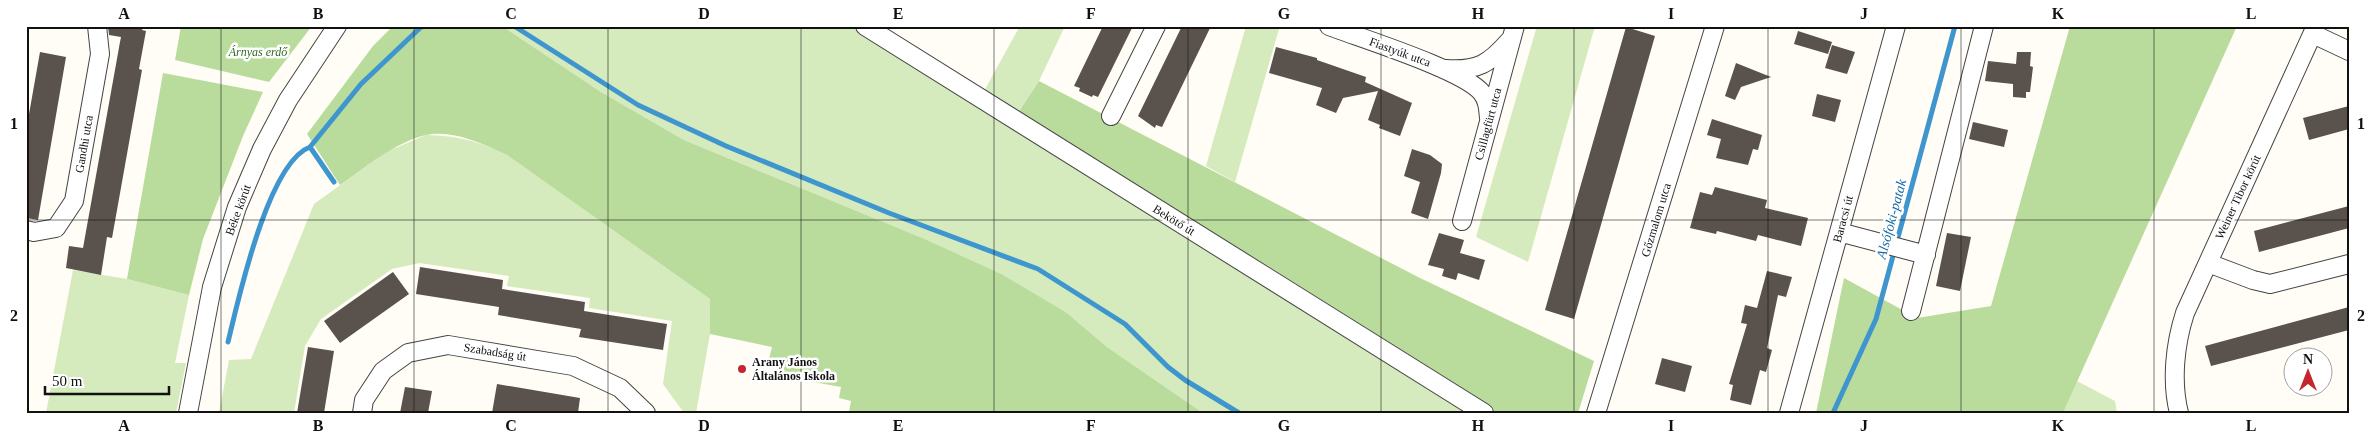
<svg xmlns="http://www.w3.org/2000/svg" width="2375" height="439" font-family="'Times New Roman',serif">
  <rect width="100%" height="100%" fill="#fffdf5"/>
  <path fill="#d5ebbd" d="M502 26H853L1468 413H1203L1107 347 1067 313 920 237 684 140 601 92Z
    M1020 26H1065L1039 81 1018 113 984 91Z
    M1246 26H1274L1279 29 1235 182 1206 166Z
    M1537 26H1595L1528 262 1476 237Z
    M426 135C459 136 478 141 507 155L710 299V334L696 413H684L663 384 672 321 589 308 590 298 507 286 509 276 419 263 392 269 321 319 305 346 294 413H219L229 360 251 359 314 204 386 152Z
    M73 270 127 279 189 295 175 363H186L176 413H46Z
    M2077 381 2115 401 2117 413H2063Z"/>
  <path fill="#b9dc9c" d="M181 26H312L269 82 175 60Z
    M393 26H502L601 92 684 140 920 237 1001 274 1067 313 1107 347 1203 413 849 412 851 401 839 398 841 387 780 376 782 363 769 359 772 347 710 334V299L507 155C484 144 452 129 426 135 395 142 365 168 340 185L307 134 373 46Z
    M2070 26H2237L2063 413H1816L1844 278 1917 318 1991 306Z
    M163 73 263 92 243 136 203 239 189 295 127 279Z
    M1039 81 1418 277 1594 361 1578 413H1496L1018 113Z"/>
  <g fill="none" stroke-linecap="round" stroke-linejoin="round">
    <path stroke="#3f96cf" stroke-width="5" d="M514 26 638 105 726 146 889 213 1038 269 1125 324 1168 367 1185 380 1239 413
      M310 147 334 182
      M228 342C238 301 268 162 310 147L361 84 421 27 427 26
      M1833 413 1876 319 1955 26"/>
  </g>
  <path fill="#5a524d" d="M108 26H143L142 30 146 31 139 69 142 70 112 238 107 237 101 275 66 268 69 246 83 248 120 42 121 37 109 35Z
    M1103 26H1133L1098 97 1093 95 1092 97 1079 91 1080 88 1074 86Z
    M1182 26H1211L1162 127 1156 125 1155 128 1138 116Z
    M1626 27 1655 36 1574 319 1545 310Z
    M1798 31 1832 42 1828 54 1794 44Z
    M1832 45 1855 52 1847 74 1825 68Z
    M1276 47 1317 58V60L1366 77 1365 82 1412 103 1400 136 1379 128 1380 125 1368 120 1378 91 1343 98 1336 113 1316 105 1322 88 1269 73Z
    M40 52 66 57 38 220 26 218V131Z
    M2017 52H2031L2030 66 2033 67 2030 92H2026V98L2013 97V84L1985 81 1988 61 2016 64Z
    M1736 63 1771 77 1741 87 1735 100 1725 96Z
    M1817 94 1841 100 1835 122 1812 116Z
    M2349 106V129L2309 140 2303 118Z
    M1712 119 1762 135 1758 150 1753 149 1748 165 1716 158 1721 139 1707 135Z
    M1973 122 2008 130 2004 147 1969 139Z
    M1412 149 1430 155 1442 164 1441 173 1428 219 1411 213 1420 182 1404 176Z
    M1715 187 1767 200 1765 208 1808 218 1801 246 1758 235 1756 241 1717 231 1716 234 1690 228 1700 192 1712 195Z
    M2349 206V228L2259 252 2254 231Z
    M1439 233 1464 240 1460 253 1485 260 1479 280 1458 273 1456 280 1442 276 1444 269 1428 265Z
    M1947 233 1971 237 1960 291 1936 286Z
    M420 267 503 280 502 289 585 302 584 311 667 324 663 350 579 337 581 329 498 315 499 307 416 294Z
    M1767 271 1792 277 1786 297 1778 295 1767 348 1772 350 1766 372 1760 370 1751 405 1730 400 1733 385 1729 384 1747 324 1741 323 1745 305 1757 308Z
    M393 272 409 294 340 343 324 321Z
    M2349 307V330L2211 366 2205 346Z
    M308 347 334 351 324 413H297Z
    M1662 358 1692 366 1685 392 1655 384Z
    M497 384 580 398 578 413H492Z
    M405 387 432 391 428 413H400Z"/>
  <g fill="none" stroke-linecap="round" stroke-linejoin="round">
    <defs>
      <path id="minor" d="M865 26 1484 413
        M1329 26C1360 38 1464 70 1482 93 1488 101 1488 108 1489 118
        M2313 34 2349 51
        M1446 69C1478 71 1489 64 1510 40
        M1111 116 1156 26
        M1462 221 1515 26
        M26 230 34 232 56 228 74 201 100 54 97 26
        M1839 232 1926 255
        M2208 263 2253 280 2270 284 2349 264
        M1911 311 1984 26
        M188 413 212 287 237 207 262 149 288 100 337 26
        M362 413 364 400 383 371 408 353 448 345 573 366 620 388 646 413
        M1596 413 1715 26
        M1789 413 1896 26
        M2179 413C2171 381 2175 344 2185 313L2316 26"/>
    </defs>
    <use href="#minor" stroke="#444" stroke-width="20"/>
    <use href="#minor" stroke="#fff" stroke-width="18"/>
  </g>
  <path fill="none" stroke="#111" stroke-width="1" stroke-opacity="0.55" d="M221 26V413M414 26V413M608 26V413M801 26V413M994 26V413M1188 26V413M1381 26V413M1574 26V413M1768 26V413M1961 26V413M2154 26V413M26 220H2349"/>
  <circle fill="#c4262e" stroke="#fff" stroke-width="2" cx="742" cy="369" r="5"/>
  <g text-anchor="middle" stroke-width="5" stroke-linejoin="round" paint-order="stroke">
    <g font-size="12" font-style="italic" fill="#2f6b1f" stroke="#fff">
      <text x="258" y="56">Árnyas erdő</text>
    </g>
    <g font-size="12" fill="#111" stroke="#fff">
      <text transform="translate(1400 52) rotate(20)" y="4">Fiastyúk utca</text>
      <text transform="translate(1488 124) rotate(-75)" y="4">Csillagfürt utca</text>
      <text transform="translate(84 144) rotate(-80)" y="4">Gandhi utca</text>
      <text transform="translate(2238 197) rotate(-65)" y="4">Weiner Tibor körút</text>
      <text transform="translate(238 210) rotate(-70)" y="4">Béke körút</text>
      <text transform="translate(1843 219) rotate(-75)" y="4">Baracsi út</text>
      <text transform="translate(1174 220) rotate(32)" y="4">Bekötő út</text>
      <text transform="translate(1656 220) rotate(-73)" y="4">Gőzmalom utca</text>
      <text transform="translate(495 352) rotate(9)" y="4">Szabadság út</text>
    </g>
    <g font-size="12" font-weight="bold" fill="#111" stroke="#fff" text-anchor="start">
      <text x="752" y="366">Arany János<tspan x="752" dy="14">Általános Iskola</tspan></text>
    </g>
    <g font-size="14" font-style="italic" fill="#1768a6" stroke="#fff">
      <text transform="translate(1891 219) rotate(-75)" y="5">Alsófoki-patak</text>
    </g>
  </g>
  <rect width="2375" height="439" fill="none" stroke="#ffffff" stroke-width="55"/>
  <g transform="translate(2308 372)"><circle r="24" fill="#ffffff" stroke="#a0a0a0"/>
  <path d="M0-4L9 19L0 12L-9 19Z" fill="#c4262e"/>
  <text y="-8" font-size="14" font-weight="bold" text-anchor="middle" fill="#111111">N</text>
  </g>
  <path d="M45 386v8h124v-8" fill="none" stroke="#111111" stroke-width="2.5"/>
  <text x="52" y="386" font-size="15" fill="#111111" stroke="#ffffff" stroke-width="4" paint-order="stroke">50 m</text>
  <rect x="28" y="28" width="2320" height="384" fill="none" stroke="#111" stroke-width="2"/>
  <g font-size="16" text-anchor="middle" font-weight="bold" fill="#111">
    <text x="124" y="19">A</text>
    <text x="318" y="19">B</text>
    <text x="511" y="19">C</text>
    <text x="704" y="19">D</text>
    <text x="898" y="19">E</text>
    <text x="1091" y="19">F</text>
    <text x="1284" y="19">G</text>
    <text x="1478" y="19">H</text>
    <text x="1671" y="19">I</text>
    <text x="1864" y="19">J</text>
    <text x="2058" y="19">K</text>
    <text x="2251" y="19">L</text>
    <text x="14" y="129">1</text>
    <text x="2361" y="129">1</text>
    <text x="14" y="321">2</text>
    <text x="2361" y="321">2</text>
    <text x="124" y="431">A</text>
    <text x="318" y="431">B</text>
    <text x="511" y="431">C</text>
    <text x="704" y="431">D</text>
    <text x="898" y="431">E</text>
    <text x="1091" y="431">F</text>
    <text x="1284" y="431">G</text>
    <text x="1478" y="431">H</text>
    <text x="1671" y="431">I</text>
    <text x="1864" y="431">J</text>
    <text x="2058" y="431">K</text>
    <text x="2251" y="431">L</text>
  </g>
</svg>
